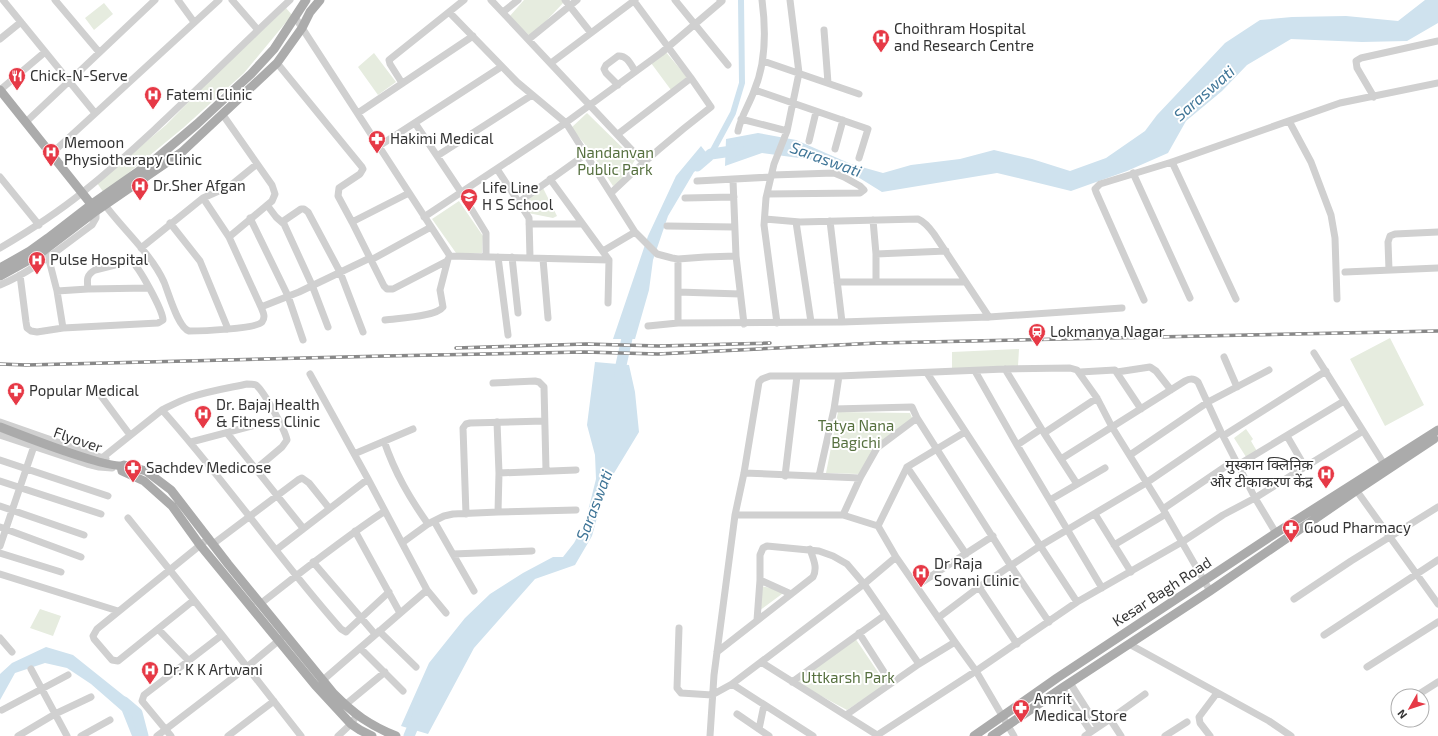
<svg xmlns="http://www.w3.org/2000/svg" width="1438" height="736" font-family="'Exo 2','Noto Sans Devanagari',sans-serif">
  <rect width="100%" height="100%" fill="#fff"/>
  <path fill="#e6ecdf" d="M524 0H561L564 2 531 37 509 17Z
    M104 3 113 14 94 30 85 18Z
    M286 8 292 15 244 73 183 128 104 193 97 183 166 125 213 77Z
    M665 51 687 77 671 90 651 63Z
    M374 53 396 82 378 95 358 67Z
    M587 113 635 160 622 181 613 186 589 149 571 128Z
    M542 186 557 216 553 218 528 213 524 209 530 197Z
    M459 201 483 236 482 253H456L432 219Z
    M1390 338 1424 405 1385 426 1350 359Z
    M1019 349 1018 366 952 370V352Z
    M838 412 910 413 913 420 875 446 859 474 826 473Z
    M1246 429 1253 439 1251 441 1258 453 1248 460 1234 438Z
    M761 586 786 591 759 611Z
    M40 609 61 616 53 636 30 628Z
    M855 638 886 684 847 710 797 683Z"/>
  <path fill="#cfe2ee" d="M1425 0H1438V23L1407 41 1362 42 1291 39 1247 65 1222 91 1186 121 1168 153 1127 171 1071 191 997 173 882 192 853 174 821 161 762 153 725 166 726 139 758 133 796 140 851 164 883 173 911 165 960 159 994 150 1032 159 1070 171 1106 158 1145 131 1157 115 1225 43 1260 20 1292 17 1346 16 1398 21Z
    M701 146 712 160 694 172 668 216 653 260 649 290 635 339H613L648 236 676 176Z
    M595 362 629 365 635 392 639 432 605 488 592 536 575 565 535 579 474 648 428 734 401 726 429 663 465 618 490 594 523 573 553 557H563L574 543 585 523 596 479 595 455 587 425Z
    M46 647 73 655 133 703 140 736H132L122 711 91 684 67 668 45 663 15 673 0 700V674L12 663Z"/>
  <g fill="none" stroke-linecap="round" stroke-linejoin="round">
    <path stroke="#cfe2ee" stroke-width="6" d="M711 154 733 113 742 83 741 0"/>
    <path stroke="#cfe2ee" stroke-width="11" d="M697 166 711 154 739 150
      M620 379 621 365 630 325
      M124 702 137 713 143 736
      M409 736 417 717"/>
    <path stroke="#d0d0d0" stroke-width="7" d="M3 0 95 113
      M55 0 99 52
      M178 0 194 22
      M232 0 258 30
      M491 0 643 162
      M565 0 591 33
      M675 0 728 65
      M449 12 517 82 566 123 635 232 657 254 672 258 678 259 705 257 736 256
      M503 12 518 0
      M295 17 450 256
      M824 30 828 83
      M0 39 21 22
      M529 39 577 0
      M763 61 859 94
      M277 63 362 167 363 169 360 174 339 188 338 196 352 222 384 286 387 289H393L447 261
      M551 63 635 0
      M402 83 390 64 389 60 464 0
      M618 85 606 73 604 69 606 65 618 56C627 55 631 65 635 71
      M0 90 45 52
      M755 90 868 129 859 158
      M1374 97 1357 68 1356 61 1361 58 1438 41
      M358 113 473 36
      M223 115 272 185 275 194 272 201 229 237
      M741 119 787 131
      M1289 121 1311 162 1331 215 1335 238 1337 299
      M26 122 155 0
      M415 123 461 192 486 233V257
      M738 131C741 116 749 105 754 91 766 63 766 30 762 0
      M618 134 691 78
      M809 141 816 112
      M379 146 501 67
      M835 149 843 120
      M51 154 219 0
      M437 156 532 95
      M1172 162 1236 299
      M497 169 529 218 530 258
      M1133 173 1190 298
      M0 177 39 225
      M550 179 609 260 608 303
      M733 180 736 256 744 324
      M697 181 771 177
      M611 193C643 162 676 134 711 107L691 78 634 1
      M767 194 860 193 864 190 860 186 844 177 834 173 772 175
      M685 198 734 197
      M102 201C121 228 151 253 164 282 169 294 178 328 189 331 200 331 256 329 262 322 266 317 263 312 261 307L229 237 203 198
      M519 202 586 154
      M267 205 276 217 284 224 312 285 328 327
      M424 217 564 124 661 53 722 1 720 0
      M250 218 288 296 303 340
      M765 219 800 222 918 219C925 222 929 227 934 234L989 317
      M873 220 876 254V282
      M830 221 842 322
      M282 222 301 209H304L308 212 340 272 363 332
      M352 222 409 193
      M796 222 811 322
      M170 223 200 261 228 329
      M529 224H581
      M667 226 734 227
      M0 248C29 231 57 213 83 192 156 133 221 64 290 0
      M141 248 203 198 230 186 257 164
      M603 251 635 232
      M876 254 946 251
      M48 256 57 291 63 328
      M450 256 609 260
      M498 257 508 335
      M512 257 518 313
      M543 259 548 318
      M678 259V323
      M371 260 431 227
      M1389 270 1388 242 1390 236 1395 234 1438 232
      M1345 272 1438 268
      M20 275 26 322 27 328 31 331 37 332 63 328 158 323 163 320C163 311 139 266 131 261L95 270C86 275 87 280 88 289
      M837 282H965
      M0 285C34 271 63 246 92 225L96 218V211
      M57 291 88 289 149 288
      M678 292 740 294
      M1144 300 1096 192 1095 189 1100 184 1172 162 1340 103 1438 83
      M261 307 299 292 370 258
      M385 320C398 318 436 317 443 307L440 290 448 259
      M777 323 764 225 766 198 774 164 787 131 799 73 790 0
      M648 326 678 323 842 322 989 317 1122 308
      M1314 353 1384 464
      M1224 357 1237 387
      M1005 369 1044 433 1077 484
      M975 371 1017 445 1102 588
      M1080 372 1115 370 1141 409
      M1117 372 1150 367 1156 371 1171 390
      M927 373 1077 602
      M310 374 368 479 427 590 446 613
      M493 383 535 381 539 382 544 387 546 470
      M101 396 130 435
      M834 409 912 407 917 418 1011 566 1049 622
      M162 410C225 480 278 558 341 629L346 632 348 630 389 592
      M0 422 106 459
      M497 422 499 473 498 512
      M227 433 303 528
      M1044 433 1097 398
      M0 435 87 464 99 467 112 468
      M1223 436 1326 371
      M1287 436 1305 467
      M384 441C395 473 409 497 428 524
      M191 442 278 419
      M1017 445 1041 429
      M354 454 413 429
      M1130 455 1208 402 1269 370
      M102 458 162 410C172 405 181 400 191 397 209 391 228 388 247 384 250 384 253 384 256 385 264 391 285 430 287 440L282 447 256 469
      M1061 459 1185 381C1190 378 1194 378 1198 382L1221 432 1255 498 1276 533
      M0 460 108 496
      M1238 465 1344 401
      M907 467 966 554
      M499 473 576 470
      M744 473 860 478
      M785 476 797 376
      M819 476 834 409 839 376
      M0 481 101 514
      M1354 487 1438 604
      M1050 500 1105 468
      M0 506 84 535
      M1163 509 1235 460
      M466 514 463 428 466 424 470 423 544 421
      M1095 514 1131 572
      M735 515H843L878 526 896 557 955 642 976 671 1014 736
      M843 515 860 478 877 448 917 418
      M128 518 222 635 301 736
      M434 521 474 591
      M878 526 907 467 965 432
      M0 527 81 557
      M355 531 400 613
      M402 543 428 524 444 516 453 514 498 512 576 510
      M213 544 298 480 302 478 309 483 329 508
      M1114 545 1166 514
      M0 546 34 446
      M276 550 368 479
      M0 553 61 572
      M453 554 532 551
      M313 562 375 634
      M0 574 118 611
      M760 580V555L763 548 767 546 819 551 833 556 847 564 864 584 919 664
      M916 586 993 536
      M979 587 1017 644
      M1294 599 1351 561 1438 507
      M194 600 118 661 112 660 94 639 93 636 97 629 209 538
      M260 604C301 572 341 540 385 511
      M938 618 979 587 1040 546 1146 483 1221 432
      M757 620 760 580 791 594
      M679 628 677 688 681 693 712 695 732 684 864 584 896 557
      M158 629 189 661
      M379 631 416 667
      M859 633 891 683
      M1324 635 1438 560
      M0 638 12 652
      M1129 644 1269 721 1291 736
      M360 648 403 691
      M717 652 813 577C818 567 813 559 810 549
      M761 662 877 735
      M1367 667 1438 622
      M31 669 67 736
      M323 680 427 590
      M792 682 885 615
      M1070 683 1098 727
      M732 684 813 736
      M1062 688 1091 732
      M1416 696 1438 682
      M345 705 385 672
      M2 710 68 675
      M737 714 769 736
      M846 715 919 664 955 642
      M759 729 764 705
      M18 736 55 714 91 697
      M81 736 110 720
      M157 736 247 667 283 637
      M171 736 142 701 144 695 222 635
      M228 736 274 701
      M338 736 351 724 357 715
      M710 736 714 675 735 515 744 473 759 382 762 379 770 376H839L1005 369 1070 368 1077 370 1097 398 1112 427 1163 509 1210 591
      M876 736 976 671 1077 602 1182 542 1223 515 1255 498 1363 431
      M1085 736 1110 719
      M1121 736 1110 719 1145 694
      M1165 736 1187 722
      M1210 736 1200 723 1199 717 1217 693"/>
    <path stroke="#ababab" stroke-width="9" d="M0 90 95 209
      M0 268 30 251 48 238 92 204 152 162 197 124 251 74 274 49 306 0
      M0 276 38 255 96 211 182 152 277 63 302 28 310 12 320 0
      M0 427C18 434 112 471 124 465L146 471 171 490 228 564 334 694C354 714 369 725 396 736
      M121 466 122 471 144 481 172 506 200 545 315 685 351 724 360 730 372 736
      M974 736 1057 678 1276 533 1438 430
      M992 736 1062 688 1210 591 1357 490 1434 439"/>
    <defs>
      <path id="rail" d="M456 348 586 344 659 346 770 343
        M0 364 26 365 385 356 584 352 658 354 878 343 1438 331"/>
    </defs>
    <use href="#rail" stroke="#888" stroke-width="3.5"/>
    <use href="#rail" stroke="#fff" stroke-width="2" stroke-dasharray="6" stroke-linecap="butt"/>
  </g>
  <defs>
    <symbol id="hospital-pin" viewBox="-11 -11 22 30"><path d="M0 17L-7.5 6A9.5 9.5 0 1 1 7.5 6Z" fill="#e63946" stroke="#fff"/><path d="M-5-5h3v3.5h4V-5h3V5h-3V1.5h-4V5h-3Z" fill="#fff"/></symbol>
    <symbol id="restaurant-pin" viewBox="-11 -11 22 30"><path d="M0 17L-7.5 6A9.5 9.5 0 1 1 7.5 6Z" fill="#e63946" stroke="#fff"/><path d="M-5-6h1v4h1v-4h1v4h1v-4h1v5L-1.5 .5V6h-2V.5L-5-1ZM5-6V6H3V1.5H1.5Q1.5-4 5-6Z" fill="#fff"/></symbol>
    <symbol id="pharmacy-pin" viewBox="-11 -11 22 30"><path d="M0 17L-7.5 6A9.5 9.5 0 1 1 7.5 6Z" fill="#e63946" stroke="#fff"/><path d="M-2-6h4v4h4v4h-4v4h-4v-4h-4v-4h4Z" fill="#fff"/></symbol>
    <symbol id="school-pin" viewBox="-11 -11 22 30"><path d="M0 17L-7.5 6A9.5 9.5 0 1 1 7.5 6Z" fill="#e63946" stroke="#fff"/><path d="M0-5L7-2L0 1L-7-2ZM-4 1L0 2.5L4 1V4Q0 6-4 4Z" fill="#fff"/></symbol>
    <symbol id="station-pin" viewBox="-11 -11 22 30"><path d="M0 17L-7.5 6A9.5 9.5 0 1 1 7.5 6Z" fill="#e63946" stroke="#fff"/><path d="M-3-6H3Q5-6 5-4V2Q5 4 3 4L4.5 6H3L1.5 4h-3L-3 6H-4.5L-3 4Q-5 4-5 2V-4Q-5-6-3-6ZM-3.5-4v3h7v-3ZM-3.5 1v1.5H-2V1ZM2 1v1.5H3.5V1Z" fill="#fff"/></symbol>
  </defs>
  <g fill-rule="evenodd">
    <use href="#hospital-pin" x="871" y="28" width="20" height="27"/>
    <use href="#restaurant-pin" x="7" y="66" width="20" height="27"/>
    <use href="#hospital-pin" x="143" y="85" width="20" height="27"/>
    <use href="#pharmacy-pin" x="367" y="129" width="20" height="27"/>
    <use href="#hospital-pin" x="41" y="142" width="20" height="27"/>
    <use href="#hospital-pin" x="130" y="176" width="20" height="27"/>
    <use href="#school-pin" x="459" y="187" width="20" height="27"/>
    <use href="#hospital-pin" x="27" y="250" width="20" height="27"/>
    <use href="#station-pin" x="1027" y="322" width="20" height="27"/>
    <use href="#pharmacy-pin" x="6" y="381" width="20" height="27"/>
    <use href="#hospital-pin" x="193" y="404" width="20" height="27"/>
    <use href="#pharmacy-pin" x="123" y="458" width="20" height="27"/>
    <use href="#hospital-pin" x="1316" y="464" width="20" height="27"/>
    <use href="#pharmacy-pin" x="1281" y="518" width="20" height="27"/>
    <use href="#hospital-pin" x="911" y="563" width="20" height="27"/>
    <use href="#hospital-pin" x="140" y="660" width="20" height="27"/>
    <use href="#pharmacy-pin" x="1011" y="698" width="20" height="27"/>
  </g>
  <g text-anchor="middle" stroke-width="4" stroke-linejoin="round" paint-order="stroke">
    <g font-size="15" fill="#333" stroke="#fff" text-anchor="start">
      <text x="894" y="34">Choithram Hospital<tspan x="894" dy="17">and Research Centre</tspan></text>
      <text x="30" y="81">Chick-N-Serve</text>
      <text x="166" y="100">Fatemi Clinic</text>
      <text x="390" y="144">Hakimi Medical</text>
      <text x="64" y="148">Memoon<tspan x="64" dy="17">Physiotherapy Clinic</tspan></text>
      <text x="153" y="191">Dr.Sher Afgan</text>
      <text x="482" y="193">Life Line<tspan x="482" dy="17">H S School</tspan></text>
      <text x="50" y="265">Pulse Hospital</text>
      <text x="1050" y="337">Lokmanya Nagar</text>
      <text x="29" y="396">Popular Medical</text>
      <text x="216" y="410">Dr. Bajaj Health<tspan x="216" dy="17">&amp; Fitness Clinic</tspan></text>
      <text x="1313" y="470" text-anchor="end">मुस्कान क्लिनिक<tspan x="1313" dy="17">और टीकाकरण केंद्र</tspan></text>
      <text x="146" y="473">Sachdev Medicose</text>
      <text x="1304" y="533">Goud Pharmacy</text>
      <text x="934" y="569">Dr Raja<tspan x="934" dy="17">Sovani Clinic</tspan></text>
      <text x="163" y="675">Dr. K K Artwani</text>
      <text x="1034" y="704">Amrit<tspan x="1034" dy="17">Medical Store</tspan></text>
    </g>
    <g font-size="15" fill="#56703f" stroke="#fff">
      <text x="615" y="158">Nandanvan<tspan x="615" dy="17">Public Park</tspan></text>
      <text x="856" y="431">Tatya Nana<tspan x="856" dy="17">Bagichi</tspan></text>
      <text x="848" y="683">Uttkarsh Park</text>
    </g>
    <g font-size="15" fill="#333" stroke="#fff">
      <text transform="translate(78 440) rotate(19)" y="5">Flyover</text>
      <text transform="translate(1162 592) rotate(-33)" y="5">Kesar Bagh Road</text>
    </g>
    <g font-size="16" font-style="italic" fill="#3f7597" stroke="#fff">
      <text transform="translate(1204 93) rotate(-41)" y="6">Saraswati</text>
      <text transform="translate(826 159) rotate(20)" y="6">Saraswati</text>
      <text transform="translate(594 505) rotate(-69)" y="6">Saraswati</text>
    </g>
  </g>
  <g transform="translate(1410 708) rotate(231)"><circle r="19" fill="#ffffff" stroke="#adadad"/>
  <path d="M0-3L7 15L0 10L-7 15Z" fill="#e63946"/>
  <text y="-6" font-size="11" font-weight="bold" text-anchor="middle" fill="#333333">N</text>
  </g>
</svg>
